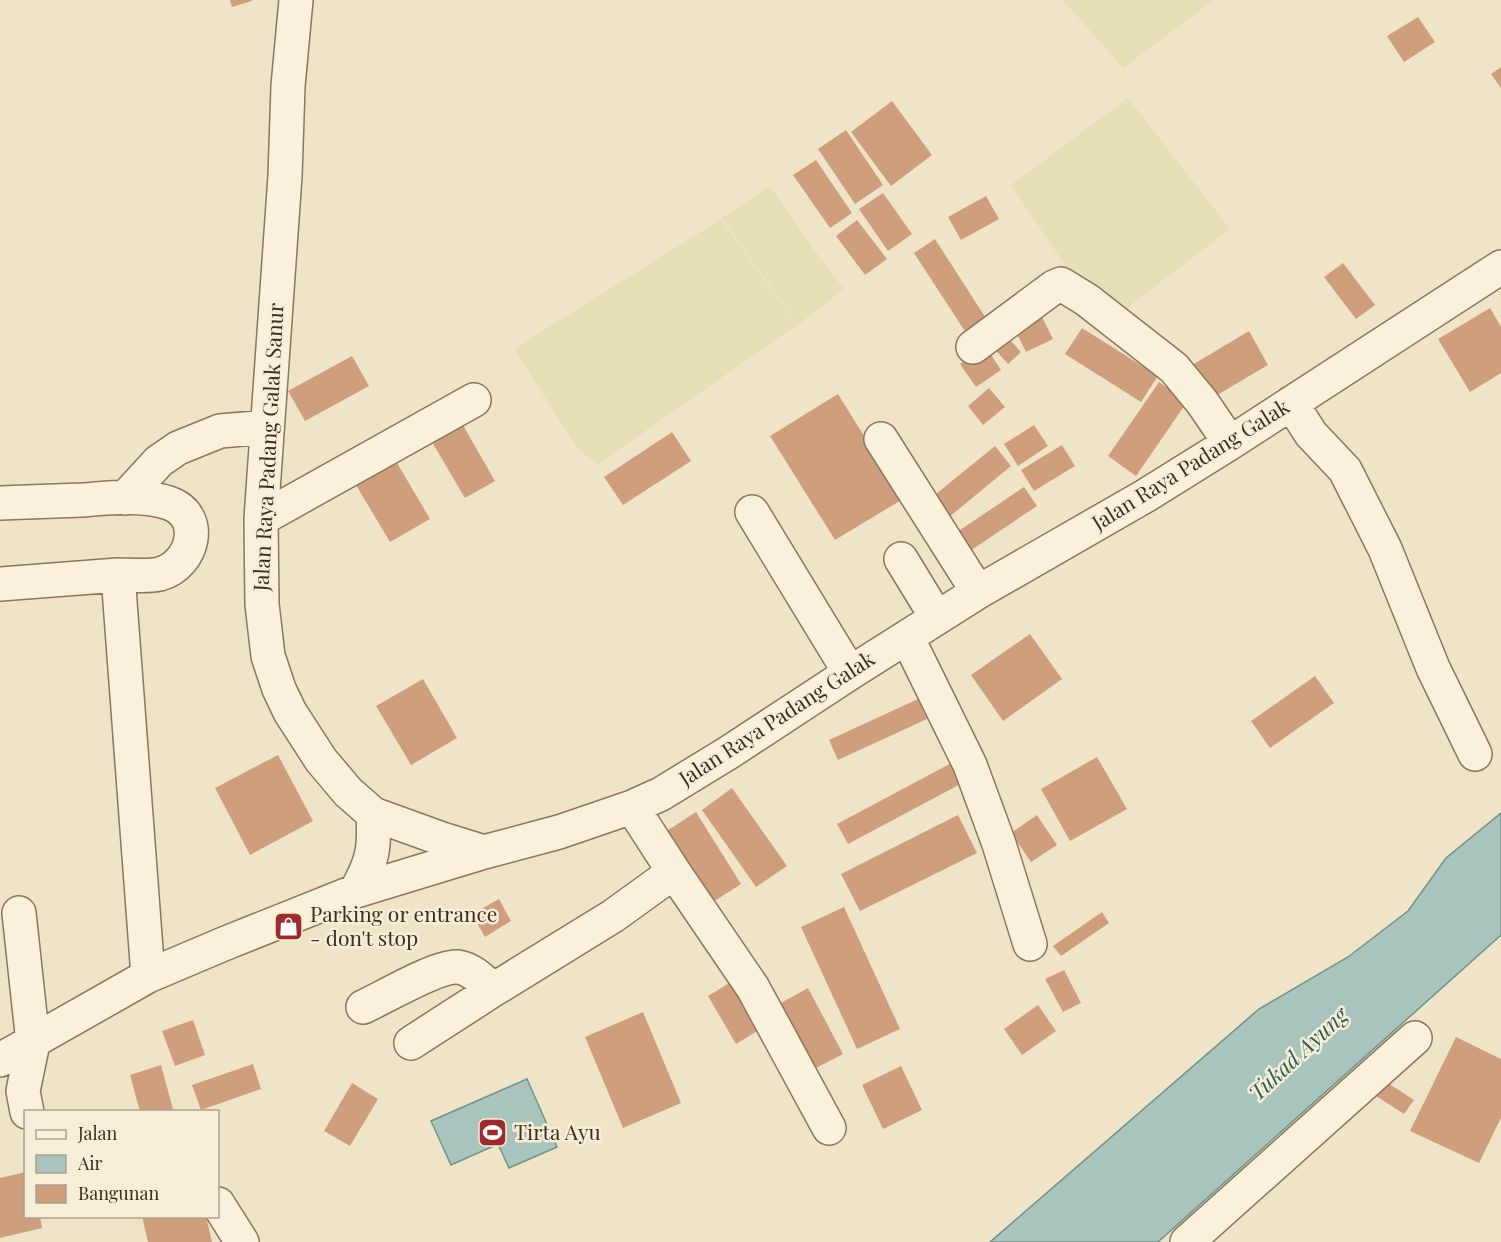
<svg xmlns="http://www.w3.org/2000/svg" width="1501" height="1242" font-family="'Playfair Display',serif">
  <rect width="100%" height="100%" fill="#f0e4c8"/>
  <path fill="#e6deb5" d="M1063 0H1214L1123 68Z
    M1128 98 1230 229 1127 308 1073 277 1011 185Z
    M770 186 815 251 844 289 798 325 722 218Z
    M721 219 797 325 597 465 576 446 514 349Z"/>
  <path fill="#a9c4bc" stroke="#6f938a" stroke-width="1.5" d="M1501 813V935L1158 1242H990L1259 1009 1348 957 1408 911 1446 858Z
    M527 1079 557 1147 509 1168 498 1144 451 1165 431 1121Z"/>
  <path fill="#cf9f7d" d="M230 0H252V1L232 7Z
    M1418 17 1435 42 1404 62 1387 36Z
    M1501 67V88L1491 74Z
    M892 101 932 155 891 186 851 132Z
    M846 130 883 185 855 204 818 149Z
    M816 160 852 213 830 228 793 175Z
    M883 193 912 234 888 251 859 209Z
    M986 196 999 219 961 240 948 217Z
    M857 220 887 259 865 275 836 236Z
    M935 239 989 323 968 336 914 253Z
    M1343 263 1375 305 1356 319 1324 277Z
    M1490 308 1501 327V373L1470 392 1438 339Z
    M1040 313 1053 339 1026 352 1013 326Z
    M1082 328 1158 376 1141 402 1065 354Z
    M1249 331 1268 365 1212 398 1192 365Z
    M1004 333 1021 352 1008 364 991 345Z
    M986 347 1001 370 976 387 960 364Z
    M352 356 369 386 305 421 288 391Z
    M1159 382 1187 402 1136 476 1108 456Z
    M989 388 1005 407 983 425 968 406Z
    M838 394 903 499 835 540 770 436Z
    M460 420 495 481 465 498 429 437Z
    M1034 425 1048 446 1018 466 1004 444Z
    M672 432 691 461 623 505 604 477Z
    M1062 445 1075 466 1034 491 1021 470Z
    M995 446 1011 466 948 518 931 498Z
    M393 456 430 519 390 542 353 480Z
    M1024 487 1037 506 970 551 957 532Z
    M1030 634 1062 679 1003 721 971 675Z
    M1315 676 1334 703 1270 748 1251 721Z
    M423 679 457 738 411 765 376 706Z
    M918 699 927 719 838 760 829 740Z
    M278 755 313 821 250 855 215 788Z
    M1097 757 1127 809 1070 841 1041 789Z
    M957 760 968 780 848 844 837 824Z
    M732 788 787 866 756 887 702 810Z
    M696 812 741 884 707 906 662 834Z
    M958 815 977 853 860 911 841 874Z
    M1037 815 1057 845 1031 862 1011 833Z
    M499 899 511 921 485 937 472 914Z
    M844 907 900 1029 857 1049 801 927Z
    M1102 912 1109 923 1061 956 1053 946Z
    M1064 970 1081 1003 1063 1012 1045 979Z
    M731 982 759 1030 736 1044 708 996Z
    M808 988 843 1054 814 1069 779 1004Z
    M1038 1005 1056 1031 1022 1055 1004 1029Z
    M643 1012 681 1103 623 1128 585 1037Z
    M193 1020 205 1055 175 1066 162 1031Z
    M1456 1037 1501 1059V1118L1479 1163 1410 1131Z
    M253 1064 261 1089 201 1110 192 1085Z
    M161 1065 173 1109 164 1112H140L130 1075Z
    M901 1066 922 1110 883 1129 862 1085Z
    M1383 1080 1414 1100 1404 1114 1373 1094Z
    M352 1083 378 1099 350 1146 324 1131Z
    M26 1172V1216H40L42 1228 0 1238V1178Z
    M142 1216H206L212 1242H148Z"/>
  <g fill="none" stroke-linecap="round" stroke-linejoin="round">
    <defs>
      <path id="minor" d="M296 0 288 86 285 176 261 519 262 604 268 656 279 689 290 712 321 760 348 792 373 814 442 839 484 852
        M973 347 1054 287 1061 284 1087 300 1174 368 1202 402 1230 443
        M1291 403 1311 434 1345 470 1385 549 1433 668 1475 754
        M881 439 978 592
        M125 498 159 461 178 448 220 431 267 427
        M0 503C28 502 55 501 82 500 109 498 144 494 169 503 206 516 193 565 160 574 147 577 131 575 118 575
        M752 512 850 673
        M261 519 474 400
        M901 559 937 618
        M0 584 118 575 148 976
        M907 637 970 765 999 844 1030 944
        M632 807 674 872 753 988 829 1128
        M356 891C373 861 375 848 373 814
        M19 913 33 1043 23 1091 27 1112
        M363 1007C383 998 438 965 458 967 472 969 482 980 493 990
        M411 1043 493 990 613 916 674 872
        M0 1060 148 976 226 943 356 891 484 852 559 832 632 807 661 794 728 753 850 673 978 592 1145 496 1230 443 1501 267
        M218 1204 242 1242
        M1187 1242 1415 1038"/>
    </defs>
    <use href="#minor" stroke="#8d765c" stroke-width="36"/>
    <use href="#minor" stroke="#faf1dc" stroke-width="33"/>
  </g>
  <defs>
    <symbol id="shop-square" viewBox="-11 -11 22 22"><rect x="-9" y="-9" width="18" height="18" rx="4" fill="#9e2a2b" stroke="#f7eed8"/><path d="M-5-2.5h2.3a2.7 3.5 0 0 1 5.4 0H5L5.5 6h-11ZM-1.5-2.5h3a1.5 2.3 0 0 0-3 0Z" fill="#fff"/></symbol>
    <symbol id="stadium-square" viewBox="-11 -11 22 22"><rect x="-9" y="-9" width="18" height="18" rx="4" fill="#9e2a2b" stroke="#f7eed8"/><path d="M0-5a6.5 5 0 1 0 0 10a6.5 5 0 1 0 0-10ZM-3.5-1.8h7v3.6h-7Z" fill="#fff"/></symbol>
  </defs>
  <g fill-rule="evenodd">
    <use href="#shop-square" x="272" y="910" width="33" height="33"/>
    <use href="#stadium-square" x="476" y="1116" width="33" height="33"/>
  </g>
  <g text-anchor="middle" stroke-width="5" stroke-linejoin="round" paint-order="stroke">
    <g font-size="21" fill="#3d2e20" stroke="#f7eed8">
      <text transform="translate(269 447) rotate(-87)" y="7">Jalan Raya Padang Galak Sanur</text>
      <text transform="translate(1191 465) rotate(-32)" y="7">Jalan Raya Padang Galak</text>
      <text transform="translate(777 719) rotate(-33)" y="7">Jalan Raya Padang Galak</text>
    </g>
    <g font-size="21" fill="#3d2e20" stroke="#f7eed8" text-anchor="start">
      <text x="310" y="922">Parking or entrance<tspan x="310" dy="24">- don't stop</tspan></text>
      <text x="514" y="1140">Tirta Ayu</text>
    </g>
    <g font-size="22" font-style="italic" fill="#2f5d5a" stroke="#f7eed8">
      <text transform="translate(1298 1054) rotate(-43)" y="8">Tukad Ayung</text>
    </g>
  </g>
  <rect x="24" y="1110" width="195" height="108" fill="#f7eed8" stroke="#ada18e" stroke-width="1.5"/>
  <rect x="36" y="1130" width="30" height="9" fill="#faf1dc" stroke="#ada18e" stroke-width="1.5"/>
  <text x="78" y="1140" font-size="18" fill="#3d2e20">Jalan</text>
  <rect x="36" y="1155" width="30" height="18" fill="#a9c4bc" stroke="#ada18e" stroke-width="1.5"/>
  <text x="78" y="1170" font-size="18" fill="#3d2e20">Air</text>
  <rect x="36" y="1185" width="30" height="18" fill="#cf9f7d" stroke="#ada18e" stroke-width="1.5"/>
  <text x="78" y="1200" font-size="18" fill="#3d2e20">Bangunan</text>
</svg>
